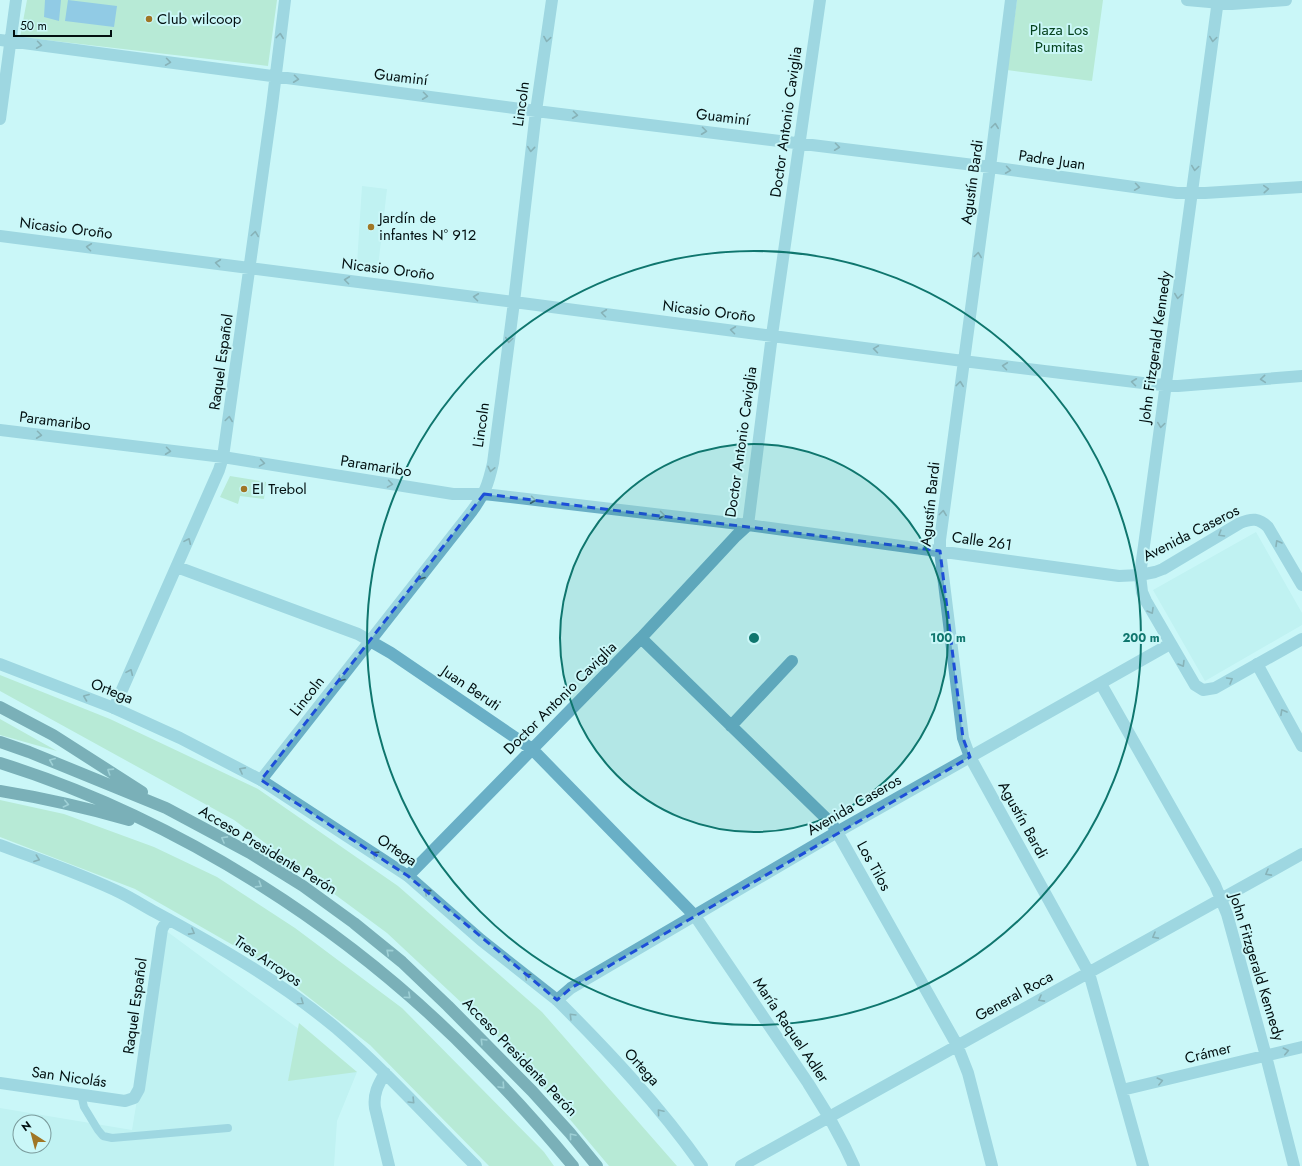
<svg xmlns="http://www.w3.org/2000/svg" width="1302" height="1166" font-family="Jost,sans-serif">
  <rect width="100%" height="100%" fill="#caf7f8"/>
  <path fill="#b3eaeb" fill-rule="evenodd" d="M362 186 387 189 378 267 357 264Z
    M1256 532 1302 613V625L1205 681 1153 590Z
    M165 930 357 1072 337 1121 334 1166H0V1108L132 1130ZM20 1122H44V1146H20Z"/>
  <path fill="#a0d9ad" d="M27 0H277L268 66 20 37Z
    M1017 0H1103L1092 81 1007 70Z
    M230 476 266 482 264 499 240 496 238 504 220 497Z
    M0 675 110 719 258 789 398 886 542 1012 677 1166H609L510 1048 387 933 234 820 0 691Z
    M0 719 57 751 0 735Z
    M0 800 64 814 154 847 217 877 295 928 402 1008 544 1152 554 1166H489L370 1045 266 964 135 889 0 837Z
    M299 1023 357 1072 288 1081Z"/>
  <path fill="#4c95cf" d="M45 0H61L59 21 44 17Z
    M68 0 117 6 114 27 65 21Z"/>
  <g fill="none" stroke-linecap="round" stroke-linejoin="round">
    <path stroke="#69afc6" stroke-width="8" d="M81 1094 84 1107 98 1130 103 1136 112 1138 228 1128"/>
    <path stroke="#69afc6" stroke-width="12" d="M1011 0 990 167 940 540V551L963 738 970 757 1089 973 1143 1166
      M1187 0 1232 4 1286 0
      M0 40 536 111 990 167 1177 193H1205L1302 187
      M0 119 16 0
      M0 236 514 302 963 361 1151 384 1178 386 1302 376
      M0 430 223 457 453 494H484L748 525 1119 576 1140 575 1218 0
      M177 567 358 634 391 653 532 749 695 916 808 1083 829 1117 845 1147 854 1166
      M641 638 832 824 837 832 957 1045 968 1073 992 1166
      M1257 664 1302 746
      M1101 684 1215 885 1227 914 1266 1056 1294 1166
      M114 708 219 470 223 457 272 106 285 0
      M731 726 792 661
      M261 780 472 511C485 493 488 485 493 463L514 302 536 111 552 0
      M0 845C40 860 82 874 121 893 133 899 144 906 155 912 218 946 281 982 336 1028 386 1071 430 1120 476 1166
      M408 876 641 638 736 536 748 525 772 335 820 0
      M557 1000C609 1052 660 1106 702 1166
      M385 1073C378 1085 373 1094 375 1108L389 1166
      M0 1083 125 1101 134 1098 139 1089 162 929 168 919
      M1122 1090 1302 1047
      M741 1166 1302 854"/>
    <path stroke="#69afc6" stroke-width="12" d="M1302 585 1268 527C1259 518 1252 518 1240 523L1163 569 1155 572 1140 575 1142 592 1146 601 1195 685 1203 690 1215 688 1302 639
      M0 664 114 708 180 738 261 780 408 876 481 940 557 1000 571 988 837 832 1170 644"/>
    <path stroke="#19596c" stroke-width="12" d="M0 707 53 735 142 792
      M0 742 29 752 166 808 250 853 303 886 354 923 402 962 448 1006 532 1091 570 1133 597 1166
      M0 763C179 819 352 930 482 1065 514 1097 544 1131 573 1166
      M0 791C43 798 87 808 129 820"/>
  </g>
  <defs><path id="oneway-chevron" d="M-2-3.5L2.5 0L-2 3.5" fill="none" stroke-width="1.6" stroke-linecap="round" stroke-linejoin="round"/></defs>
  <g stroke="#365f6b">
    <use href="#oneway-chevron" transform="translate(280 36) rotate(-83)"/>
    <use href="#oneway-chevron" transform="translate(547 39) rotate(99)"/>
    <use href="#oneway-chevron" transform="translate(1213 39) rotate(98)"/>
    <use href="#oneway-chevron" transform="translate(39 45) rotate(8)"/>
    <use href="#oneway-chevron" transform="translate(168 62) rotate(8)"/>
    <use href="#oneway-chevron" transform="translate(296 79) rotate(7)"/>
    <use href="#oneway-chevron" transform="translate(425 96) rotate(7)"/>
    <use href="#oneway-chevron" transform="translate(575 115) rotate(7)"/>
    <use href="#oneway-chevron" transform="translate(995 126) rotate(-83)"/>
    <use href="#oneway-chevron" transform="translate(704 131) rotate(7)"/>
    <use href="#oneway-chevron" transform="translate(837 147) rotate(7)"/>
    <use href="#oneway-chevron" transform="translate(531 149) rotate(96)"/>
    <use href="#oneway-chevron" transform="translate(1195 168) rotate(98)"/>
    <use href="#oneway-chevron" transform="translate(1008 170) rotate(8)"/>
    <use href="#oneway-chevron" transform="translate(1137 187) rotate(8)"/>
    <use href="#oneway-chevron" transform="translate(1266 189) rotate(-4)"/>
    <use href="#oneway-chevron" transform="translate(255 234) rotate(-82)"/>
    <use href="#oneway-chevron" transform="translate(89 247) rotate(-173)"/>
    <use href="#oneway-chevron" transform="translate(978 255) rotate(-82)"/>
    <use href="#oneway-chevron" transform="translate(218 263) rotate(-173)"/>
    <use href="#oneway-chevron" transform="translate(347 280) rotate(-173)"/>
    <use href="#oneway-chevron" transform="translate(1178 296) rotate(98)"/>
    <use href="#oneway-chevron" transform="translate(476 297) rotate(-173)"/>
    <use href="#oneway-chevron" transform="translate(604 313) rotate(-173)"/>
    <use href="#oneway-chevron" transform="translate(733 330) rotate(-173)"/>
    <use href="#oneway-chevron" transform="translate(509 340) rotate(98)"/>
    <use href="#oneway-chevron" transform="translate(876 349) rotate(-172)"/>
    <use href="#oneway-chevron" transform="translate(1005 366) rotate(-173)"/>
    <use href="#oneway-chevron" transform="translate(1263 379) rotate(175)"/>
    <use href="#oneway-chevron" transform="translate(1134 382) rotate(-173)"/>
    <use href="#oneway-chevron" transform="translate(960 384) rotate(-83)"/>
    <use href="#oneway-chevron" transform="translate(229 419) rotate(-82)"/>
    <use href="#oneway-chevron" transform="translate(1161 425) rotate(98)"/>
    <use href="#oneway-chevron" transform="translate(39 435) rotate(7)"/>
    <use href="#oneway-chevron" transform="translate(168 451) rotate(7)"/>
    <use href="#oneway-chevron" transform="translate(262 463) rotate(9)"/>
    <use href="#oneway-chevron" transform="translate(491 469) rotate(102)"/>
    <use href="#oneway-chevron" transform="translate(390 484) rotate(9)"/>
    <use href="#oneway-chevron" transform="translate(533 500) rotate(7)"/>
    <use href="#oneway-chevron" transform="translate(943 513) rotate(-83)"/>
    <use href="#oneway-chevron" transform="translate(662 515) rotate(7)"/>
    <use href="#oneway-chevron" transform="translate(1221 534) rotate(149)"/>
    <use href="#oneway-chevron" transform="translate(188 541) rotate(-66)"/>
    <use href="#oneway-chevron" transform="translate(1278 543) rotate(-120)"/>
    <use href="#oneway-chevron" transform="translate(421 577) rotate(128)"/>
    <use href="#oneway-chevron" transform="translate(1151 611) rotate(60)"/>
    <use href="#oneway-chevron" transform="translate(1182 664) rotate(59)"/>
    <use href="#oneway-chevron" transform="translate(130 672) rotate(-66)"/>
    <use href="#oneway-chevron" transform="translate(341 679) rotate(128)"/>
    <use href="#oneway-chevron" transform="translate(1230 680) rotate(-30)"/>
    <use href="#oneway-chevron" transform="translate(86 697) rotate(-159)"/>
    <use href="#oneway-chevron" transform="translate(1283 712) rotate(-119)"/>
    <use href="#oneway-chevron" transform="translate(242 770) rotate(-152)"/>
    <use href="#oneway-chevron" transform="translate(375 854) rotate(-146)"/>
    <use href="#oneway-chevron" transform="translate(37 859) rotate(20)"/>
    <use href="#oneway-chevron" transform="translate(1268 873) rotate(151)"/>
    <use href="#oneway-chevron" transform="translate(427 892) rotate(-139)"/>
    <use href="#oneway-chevron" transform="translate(192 932) rotate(29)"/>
    <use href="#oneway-chevron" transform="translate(1155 936) rotate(151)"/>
    <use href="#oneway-chevron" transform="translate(527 976) rotate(-141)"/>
    <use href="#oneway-chevron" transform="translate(1041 999) rotate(151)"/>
    <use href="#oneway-chevron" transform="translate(301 1002) rotate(35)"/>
    <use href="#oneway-chevron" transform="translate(572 1016) rotate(-135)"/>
    <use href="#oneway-chevron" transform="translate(1286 1051) rotate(-13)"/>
    <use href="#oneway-chevron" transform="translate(1160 1081) rotate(-14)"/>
    <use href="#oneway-chevron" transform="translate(412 1101) rotate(46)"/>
    <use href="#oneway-chevron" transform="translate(660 1112) rotate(-130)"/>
  </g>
  <g stroke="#69a0ab">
    <use href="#oneway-chevron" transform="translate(52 761) rotate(-158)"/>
    <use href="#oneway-chevron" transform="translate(110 771) rotate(-147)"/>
    <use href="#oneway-chevron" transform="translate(66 804) rotate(13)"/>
    <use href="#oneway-chevron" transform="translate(224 839) rotate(-151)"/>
    <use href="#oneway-chevron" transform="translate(259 885) rotate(32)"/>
    <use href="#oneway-chevron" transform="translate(389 952) rotate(-140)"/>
    <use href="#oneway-chevron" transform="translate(408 996) rotate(42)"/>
    <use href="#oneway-chevron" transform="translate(483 1041) rotate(-135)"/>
    <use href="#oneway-chevron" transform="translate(502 1086) rotate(47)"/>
    <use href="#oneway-chevron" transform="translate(572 1136) rotate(-130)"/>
  </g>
  <path d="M0 0H1302V1166H0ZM484 494 940 551 963 738 970 757 571 988 557 1000 408 876 261 780Z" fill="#caf7f8" fill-opacity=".55" fill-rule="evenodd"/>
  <path fill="none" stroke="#1d4ed8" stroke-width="3" stroke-dasharray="8 5" stroke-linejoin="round" d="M484 494 940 551 963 738 970 757 571 988 557 1000 408 876 261 780Z"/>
  <circle cx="754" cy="638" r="194" fill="#0f766e" fill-opacity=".12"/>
  <g fill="none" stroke="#0f766e" stroke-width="2">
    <circle cx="754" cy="638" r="194"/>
    <circle cx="754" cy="638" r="387"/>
  </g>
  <g fill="#a07625" stroke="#caf7f8" stroke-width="1.5">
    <circle cx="149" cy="19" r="4"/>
    <circle cx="371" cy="227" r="4"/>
    <circle cx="244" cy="489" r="4"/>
  </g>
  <g text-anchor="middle" stroke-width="4" stroke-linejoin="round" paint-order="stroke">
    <g font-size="15" fill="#020f10" stroke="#caf7f8" text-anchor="start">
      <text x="157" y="24">Club wilcoop</text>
      <text x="379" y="223">Jardín de<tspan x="379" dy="17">infantes N° 912</tspan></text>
      <text x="252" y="494">El Trebol</text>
    </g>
    <g font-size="15" fill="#05431e" stroke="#caf7f8">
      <text x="1059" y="35">Plaza Los<tspan x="1059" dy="17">Pumitas</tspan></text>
    </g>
    <g font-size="15" fill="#020f10" stroke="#caf7f8">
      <text transform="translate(401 77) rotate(7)" y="5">Guaminí</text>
      <text transform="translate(521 104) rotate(-82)" y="5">Lincoln</text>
      <text transform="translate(723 117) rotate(7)" y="5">Guaminí</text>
      <text transform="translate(786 122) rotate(-82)" y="5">Doctor Antonio Caviglia</text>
      <text transform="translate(1052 160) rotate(8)" y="5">Padre Juan</text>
      <text transform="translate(972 182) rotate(-82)" y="5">Agustín Bardi</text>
      <text transform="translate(66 228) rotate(7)" y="5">Nicasio Oroño</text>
      <text transform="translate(388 269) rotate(7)" y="5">Nicasio Oroño</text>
      <text transform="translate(709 311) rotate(7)" y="5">Nicasio Oroño</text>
      <text transform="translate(1155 347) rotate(-82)" y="5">John Fitzgerald Kennedy</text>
      <text transform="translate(221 362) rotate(-82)" y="5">Raquel Español</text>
      <text transform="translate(55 421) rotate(7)" y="5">Paramaribo</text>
      <text transform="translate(481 425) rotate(-82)" y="5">Lincoln</text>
      <text transform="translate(741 442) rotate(-82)" y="5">Doctor Antonio Caviglia</text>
      <text transform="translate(376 466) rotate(9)" y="5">Paramaribo</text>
      <text transform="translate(930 504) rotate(-84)" y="5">Agustín Bardi</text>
      <text transform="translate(1191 533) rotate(-27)" y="5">Avenida Caseros</text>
      <text transform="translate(982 541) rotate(8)" y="5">Calle 261</text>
      <text transform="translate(471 688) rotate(34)" y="5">Juan Beruti</text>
      <text transform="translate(112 691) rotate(22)" y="5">Ortega</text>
      <text transform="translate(307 696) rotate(-52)" y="5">Lincoln</text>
      <text transform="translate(560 698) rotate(-45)" y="5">Doctor Antonio Caviglia</text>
      <text transform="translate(854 805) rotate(-30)" y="5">Avenida Caseros</text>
      <text transform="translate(1023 820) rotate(61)" y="5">Agustín Bardi</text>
      <text transform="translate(268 850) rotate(31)" y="5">Acceso Presidente Perón</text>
      <text transform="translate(397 850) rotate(34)" y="5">Ortega</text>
      <text transform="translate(874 866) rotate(61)" y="5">Los Tilos</text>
      <text transform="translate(268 961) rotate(34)" y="5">Tres Arroyos</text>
      <text transform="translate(1257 967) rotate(73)" y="5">John Fitzgerald Kennedy</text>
      <text transform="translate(1014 996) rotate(-29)" y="5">General Roca</text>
      <text transform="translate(135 1006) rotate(-82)" y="5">Raquel Español</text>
      <text transform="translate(791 1030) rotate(56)" y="5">María Raquel Adler</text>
      <text transform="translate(1208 1053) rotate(-14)" y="5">Crámer</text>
      <text transform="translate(520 1057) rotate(46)" y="5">Acceso Presidente Perón</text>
      <text transform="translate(642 1067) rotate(48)" y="5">Ortega</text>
      <text transform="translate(69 1077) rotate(8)" y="5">San Nicolás</text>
    </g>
  </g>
  <circle cx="754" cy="638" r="6" fill="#0f766e" stroke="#caf7f8" stroke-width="2"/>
  <g font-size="12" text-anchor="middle" font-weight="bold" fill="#0f766e" stroke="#caf7f8" stroke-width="4" stroke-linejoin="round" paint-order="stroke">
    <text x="948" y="642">100 m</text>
    <text x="1141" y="642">200 m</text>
  </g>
  <g transform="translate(32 1134) rotate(324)"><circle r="19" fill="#caf7f8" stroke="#7a9a9b"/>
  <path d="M0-3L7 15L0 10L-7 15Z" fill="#a07625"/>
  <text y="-6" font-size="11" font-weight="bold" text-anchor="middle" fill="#020f10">N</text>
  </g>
  <path d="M14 30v6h97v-6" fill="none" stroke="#020f10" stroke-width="2"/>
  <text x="20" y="30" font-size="12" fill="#020f10" stroke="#caf7f8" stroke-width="3" paint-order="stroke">50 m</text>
</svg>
